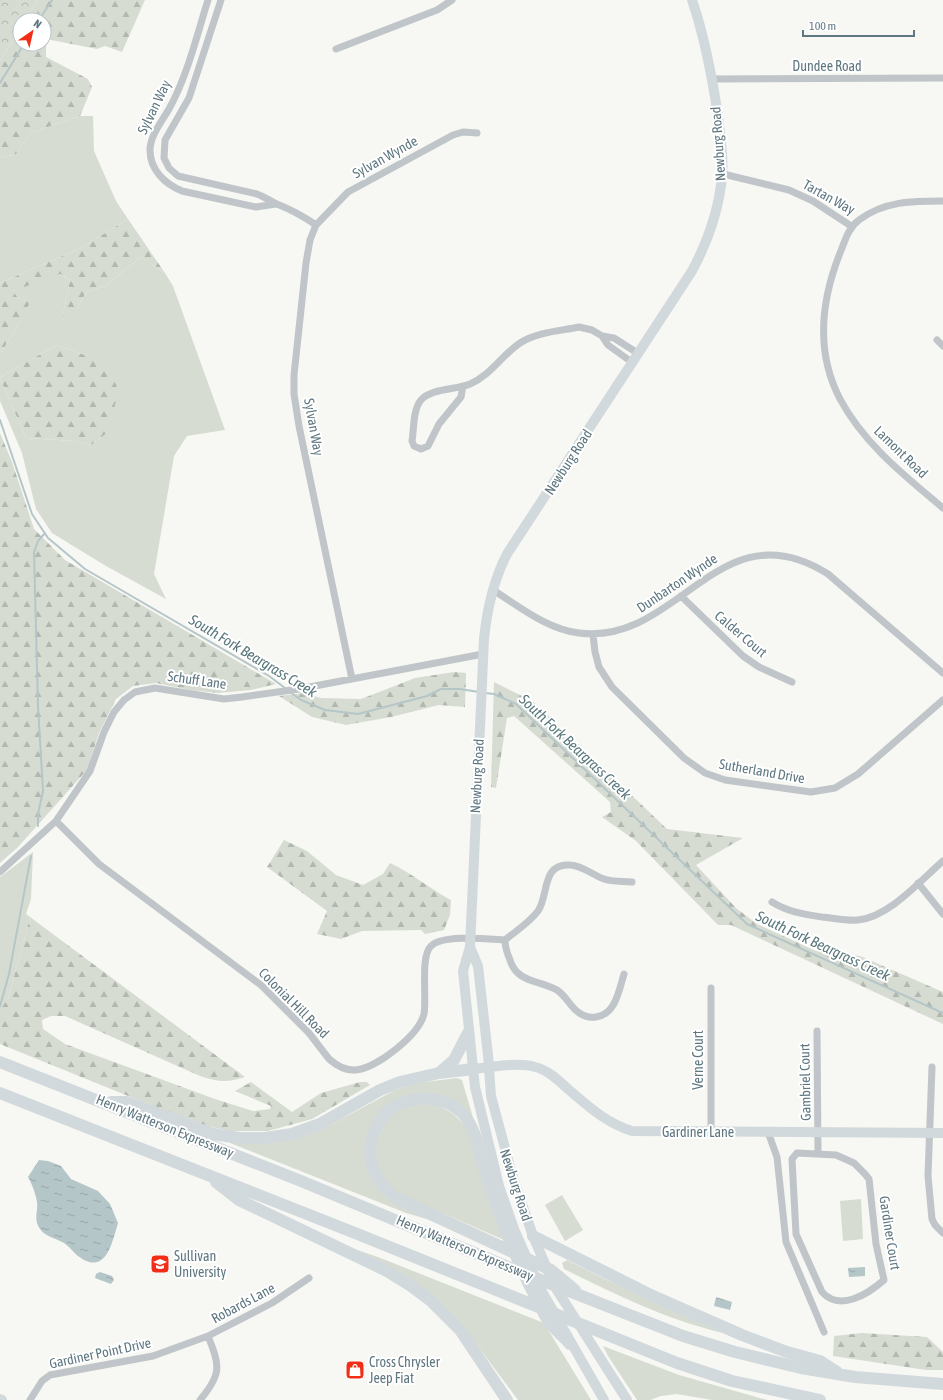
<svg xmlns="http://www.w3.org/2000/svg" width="943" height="1400" font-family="'Asap Condensed',sans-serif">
  <defs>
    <pattern id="forest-firs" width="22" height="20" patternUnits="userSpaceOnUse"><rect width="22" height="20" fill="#d7dcd2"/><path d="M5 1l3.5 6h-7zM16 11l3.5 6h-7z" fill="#b2b7b0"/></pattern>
    <pattern id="park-crowns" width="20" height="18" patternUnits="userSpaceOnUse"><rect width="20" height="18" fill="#d7dcd2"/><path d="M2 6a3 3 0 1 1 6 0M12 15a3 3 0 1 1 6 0" fill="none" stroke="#b2b7b0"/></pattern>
    <pattern id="water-ripples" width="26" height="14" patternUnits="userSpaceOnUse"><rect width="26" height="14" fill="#b5c6c9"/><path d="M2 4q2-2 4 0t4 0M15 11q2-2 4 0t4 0" fill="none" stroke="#96a6a9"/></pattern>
  </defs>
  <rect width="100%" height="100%" fill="#f7f7f3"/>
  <path fill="#d7dcd2" d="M80 116H93L94 151 116 201 128 219 81 248 0 283V158L16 154 30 133Z
    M141 257 165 273 173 286 225 430 187 436 174 456 154 574 166 599 106 566 52 533 36 509 22 453 0 401V378L26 438 74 441 91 445 107 433 99 357H90L57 345 0 377V354L19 324 29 302 18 298 13 291 35 281 59 274 70 280 62 319 77 309 86 292 105 286Z
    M33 852 31 899 26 914 30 917 8 999 2 1011 0 1010V877Z
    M457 1078 462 1080 474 1121 448 1099 384 1109 370 1173 431 1219 430 1220 406 1213 230 1143V1141L321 1130 395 1090 417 1083Z
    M432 1103C448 1109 457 1115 467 1129L504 1240 399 1194C374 1176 368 1148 386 1122 391 1115 399 1108 407 1106 415 1104 424 1104 432 1103Z
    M562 1195 583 1230 565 1241 545 1205Z
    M861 1199 863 1239 843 1241 840 1201Z
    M345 1246 378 1257 544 1323 591 1400H518L468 1333Z
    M567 1260 607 1280 723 1333C667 1320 615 1294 564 1269L562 1263Z
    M603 1346 679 1375 767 1400H712L677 1394 661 1396 650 1400H637L608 1356Z"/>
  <path fill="url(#forest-firs)" d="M38 0H145L122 52 105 46 97 49 46 39V57L88 79 92 87 80 116 30 133 16 154 0 158V61L20 29V44H44V20H25Z
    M128 219 165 273 141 257 105 286 86 292 77 309 69 319H62L70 280 60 274 13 291 18 298 30 302 19 324 0 354V283L81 248Z
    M57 345 90 357H99L107 366 119 391 107 433 91 445 74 441 26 438 0 378V377Z
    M0 433 12 462 34 529 65 560 276 684 251 690 218 693 190 690 156 683 133 686 116 699 99 733 87 770 18 847 0 863Z
    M454 672 466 673 465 707 439 705 391 717 346 725 312 717 279 696 303 693 321 698 361 699 415 678Z
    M494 682 534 702 667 829 743 838 696 865 736 908 757 924 816 951 860 956 943 992V1024L731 925H718L636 841 602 817 611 812 610 802 514 716 507 718 496 788 491 787Z
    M284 840 307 851 336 875 363 885 383 874 390 863C412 873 430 889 451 900L450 915 444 930 425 934 421 930 362 931 341 939 317 934 327 911 267 867Z
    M30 917 245 1077C226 1083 219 1082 200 1076L65 1016H51L42 1020 43 1029 65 1044 215 1099 253 1111 270 1109 271 1106 235 1091 251 1082 292 1112 321 1093 360 1082H367L370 1085 312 1119 268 1131H230L206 1126 175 1115 0 1044V1010L8 999Z
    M862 1333 927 1337 943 1352V1370H926L833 1356 834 1336Z"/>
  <path fill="url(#park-crowns)" d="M0 0H38L25 20H20V29L0 61Z"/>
  <path fill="url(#water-ripples)" d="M39 1160 48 1161 61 1166 71 1179 98 1191 110 1204 118 1223C112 1243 106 1277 78 1256 73 1252 70 1247 64 1243 54 1237 42 1237 37 1223 35 1217 38 1209 37 1202 36 1194 32 1184 28 1177Z
    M865 1267V1276L849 1277 848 1268Z
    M100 1272 112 1276 114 1280 111 1284 95 1278 96 1274Z
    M716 1297 732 1302 730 1310 714 1306Z"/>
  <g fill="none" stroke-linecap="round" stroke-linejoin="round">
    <path stroke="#b5c6c9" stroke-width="2" d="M39 20 52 0
      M0 83 24 44
      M0 420 32 514 48 538 85 569 269 676 285 688
      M290 692 301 700 325 710 358 714 427 696 441 689H460L479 692
      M485 693 494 694 516 704 747 924 943 1013
      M38 826V814L43 791 38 706 34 552 38 541 45 533
      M0 1006 9 974 31 856"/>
    <path stroke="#bfc5c8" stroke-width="7" d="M208 0C197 35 187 77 169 109 162 121 150 136 150 150 150 170 165 184 182 191L256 207 276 204
      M221 0 189 98 165 140 164 158 169 168 178 176 257 194C265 197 270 201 277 204 292 210 303 216 316 225
      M336 49 437 10 452 0
      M712 79 943 78
      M723 174 789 190 813 201 851 226
      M943 201C913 201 884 201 859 220 848 228 845 241 840 253 821 301 815 351 840 399 864 444 905 476 943 508
      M602 336 608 345 633 363
      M937 340 943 346
      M463 386 461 397 439 424 428 446 421 449 414 446 412 441C414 429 413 409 421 400 432 388 456 390 470 384 491 375 502 355 520 343 537 332 560 331 579 327L592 330 602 336 614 338 639 354
      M493 590C520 607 547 629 579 633 679 646 719 505 828 574L943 673
      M681 596 743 656 759 667 792 682
      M593 635 595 652 599 667 612 687 684 758 705 773 725 780 811 792 835 788 858 774 943 700
      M352 679 299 426 294 394V375L306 263 310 240 316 225 348 192 453 135 463 132 477 133
      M56 821 99 864 261 985 309 1033 329 1059C337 1066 345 1071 356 1070 377 1068 419 1035 424 1014 427 998 420 956 431 946 443 934 488 939 505 940 516 931 530 922 538 911 549 896 541 863 570 865 581 865 593 875 604 879 612 882 623 881 632 882
      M0 872 56 821 90 771 104 732 114 712 124 700 135 692 155 688 224 699 242 697 299 689 483 654
      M918 883 943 914
      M772 902C788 912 803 914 822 917 834 918 846 921 858 920 889 917 920 881 943 861
      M505 940C505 947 507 953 510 960 517 983 539 980 557 990 566 996 570 1006 578 1012 583 1016 589 1018 596 1017 616 1014 619 990 624 974
      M817 1031 818 1153
      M932 1067 928 1176 932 1219 935 1225 943 1233
      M711 1131V988
      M768 1132 777 1157 786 1242 824 1332
      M797 1153 836 1155 854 1163 865 1174 869 1179 876 1244 884 1280C868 1294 840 1312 822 1292L796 1234 792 1159Z
      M30 1400 42 1381 50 1375 153 1356 208 1336 272 1303 309 1278
      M200 1400C222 1374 220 1366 208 1336"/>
    <path stroke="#d2d9dc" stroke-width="10" d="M470 947 478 966 488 1055 491 1096 513 1178 533 1236 555 1287 627 1400
      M473 1069C491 1067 518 1062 535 1067 548 1070 558 1080 568 1089 588 1106 606 1123 632 1131L943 1133
      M0 1399 2 1400
      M604 1400 540 1288 514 1229 499 1186 475 1087 463 971 470 947 484 639C487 609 493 581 507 554L692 271C708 241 719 211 722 176 724 157 720 135 718 116 712 76 705 38 692 0"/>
    <path stroke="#d2d9dc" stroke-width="12" d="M0 1062 301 1181 508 1267 683 1336 735 1352 801 1368 855 1377 943 1384
      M439 1073 454 1060 468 1033
      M0 1093 355 1233 677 1363 732 1381 820 1400
      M111 1102H127L213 1134 239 1138H265L292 1134 320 1124 380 1090 400 1082 439 1073 473 1069
      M216 1182 239 1200 385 1270 411 1286 431 1301 460 1330 507 1400
      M533 1236 653 1296 742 1335 787 1352 820 1361 837 1372
      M570 1344C564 1337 555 1330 549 1322 544 1315 541 1306 536 1298 515 1259 500 1217 486 1175 479 1154 478 1130 462 1113 444 1096 418 1095 397 1105 389 1109 383 1116 378 1124 362 1151 372 1180 396 1198L551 1270 575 1290"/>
  </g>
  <defs>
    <symbol id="university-square" viewBox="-11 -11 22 22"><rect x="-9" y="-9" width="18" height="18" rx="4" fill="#f22e19" stroke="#fff"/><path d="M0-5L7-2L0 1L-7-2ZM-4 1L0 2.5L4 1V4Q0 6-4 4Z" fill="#fff"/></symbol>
    <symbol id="shop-square" viewBox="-11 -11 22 22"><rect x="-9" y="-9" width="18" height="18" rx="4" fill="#f22e19" stroke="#fff"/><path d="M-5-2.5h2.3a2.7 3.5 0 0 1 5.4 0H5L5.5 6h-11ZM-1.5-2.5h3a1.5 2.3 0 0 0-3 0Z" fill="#fff"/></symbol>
  </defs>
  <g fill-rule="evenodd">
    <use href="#university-square" x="149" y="1253" width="22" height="22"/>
    <use href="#shop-square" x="344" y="1359" width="22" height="22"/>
  </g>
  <g text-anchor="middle" stroke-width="4" stroke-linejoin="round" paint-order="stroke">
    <g font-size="14" fill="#5f7781" stroke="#fff">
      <text x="827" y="71">Dundee Road</text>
      <text transform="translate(154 107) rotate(-64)" y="5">Sylvan Way</text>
      <text transform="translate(718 144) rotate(-94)" y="5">Newburg Road</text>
      <text transform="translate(385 157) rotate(-29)" y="5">Sylvan Wynde</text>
      <text transform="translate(829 197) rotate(29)" y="5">Tartan Way</text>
      <text transform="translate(314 427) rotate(80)" y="5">Sylvan Way</text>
      <text transform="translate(901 452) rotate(44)" y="5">Lamont Road</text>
      <text transform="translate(568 462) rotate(-57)" y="5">Newburg Road</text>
      <text transform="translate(677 583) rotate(-34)" y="5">Dunbarton Wynde</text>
      <text transform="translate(741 634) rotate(40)" y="5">Calder Court</text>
      <text transform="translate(197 680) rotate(8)" y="5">Schuff Lane</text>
      <text transform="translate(762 771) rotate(10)" y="5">Sutherland Drive</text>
      <text transform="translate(477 776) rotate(-87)" y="5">Newburg Road</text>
      <text transform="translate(294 1003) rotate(45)" y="5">Colonial Hill Road</text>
      <text transform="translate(698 1060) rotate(-90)" y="5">Verne Court</text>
      <text transform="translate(805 1082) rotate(-91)" y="5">Gambriel Court</text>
      <text transform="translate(165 1126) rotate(22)" y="5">Henry Watterson Expressway</text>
      <text x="698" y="1137">Gardiner Lane</text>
      <text transform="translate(516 1185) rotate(72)" y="5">Newburg Road</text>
      <text transform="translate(890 1233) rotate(81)" y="5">Gardiner Court</text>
      <text transform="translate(465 1248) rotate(23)" y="5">Henry Watterson Expressway</text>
      <text transform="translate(243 1303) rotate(-28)" y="5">Robards Lane</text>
      <text transform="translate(100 1353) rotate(-12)" y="5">Gardiner Point Drive</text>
    </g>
    <g font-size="14" fill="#5f7781" stroke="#fff" text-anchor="start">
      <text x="174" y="1261">Sullivan<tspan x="174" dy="16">University</tspan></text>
      <text x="369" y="1367">Cross Chrysler<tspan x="369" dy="16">Jeep Fiat</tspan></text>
    </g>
    <g font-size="15" font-style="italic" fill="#5a787c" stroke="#fff">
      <text transform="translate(253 656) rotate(31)" y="5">South Fork Beargrass Creek</text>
      <text transform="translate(575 747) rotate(43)" y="5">South Fork Beargrass Creek</text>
      <text transform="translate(823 946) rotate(25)" y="5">South Fork Beargrass Creek</text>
    </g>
  </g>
  <g transform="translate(32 32) rotate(34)"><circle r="19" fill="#ffffff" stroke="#bfc9cd"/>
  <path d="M0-3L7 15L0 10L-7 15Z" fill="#f22e19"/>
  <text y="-6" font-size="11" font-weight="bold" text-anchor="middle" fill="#5f7781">N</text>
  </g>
  <path d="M803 30v6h111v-6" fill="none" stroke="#5f7781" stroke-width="2"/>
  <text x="809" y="30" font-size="12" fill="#5f7781" stroke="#ffffff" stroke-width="3" paint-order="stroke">100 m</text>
</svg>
